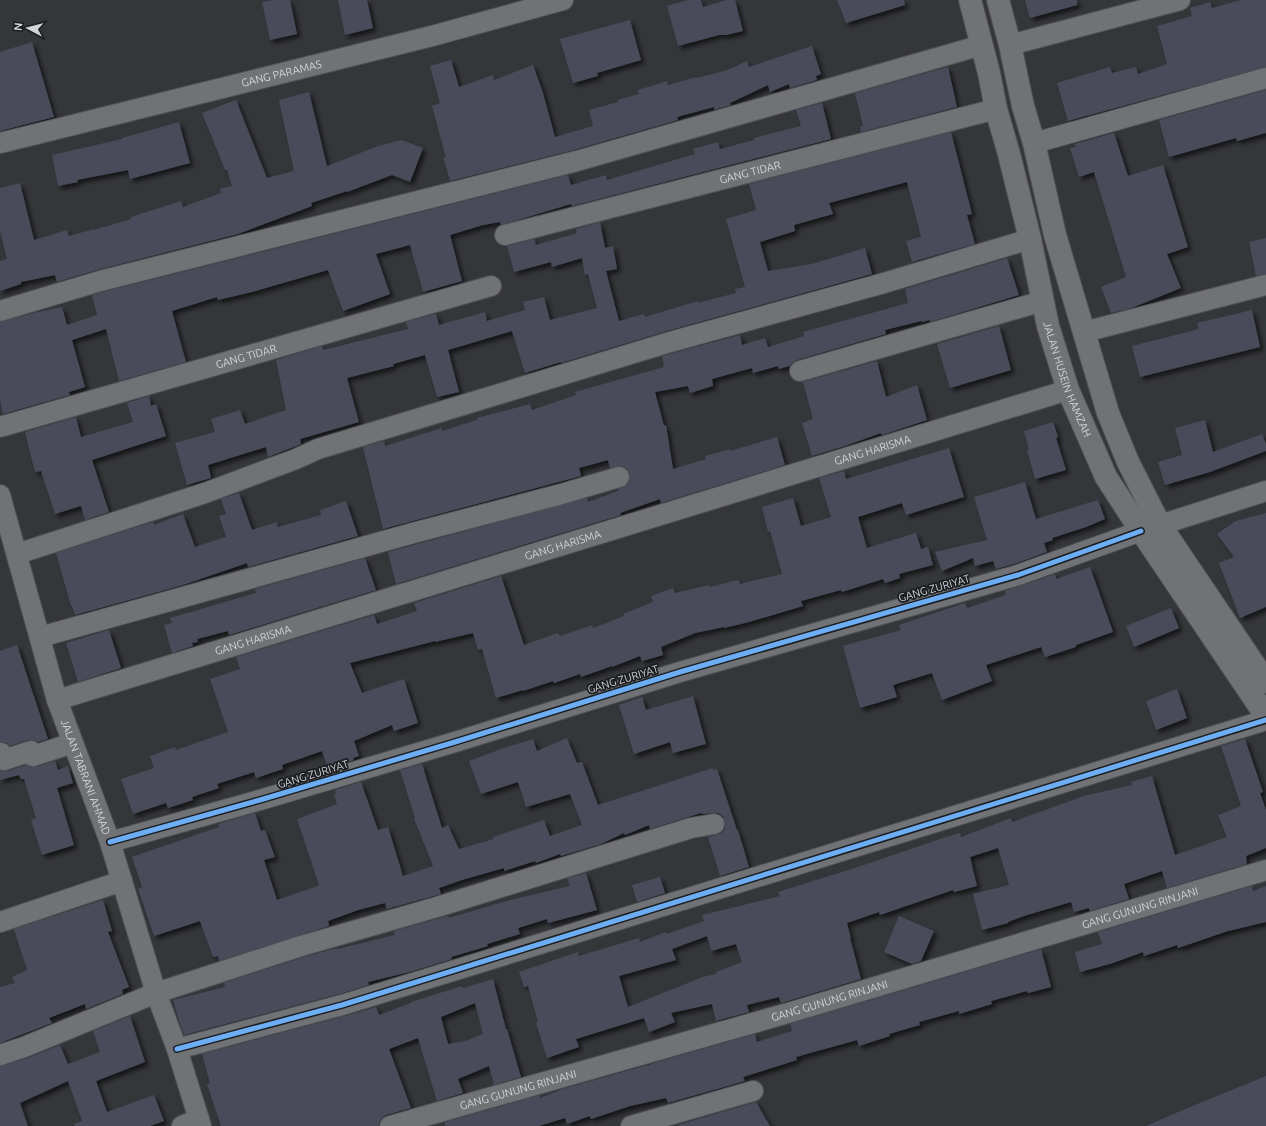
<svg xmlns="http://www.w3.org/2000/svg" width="1266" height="1126" font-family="Ubuntu,sans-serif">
  <defs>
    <filter id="shadow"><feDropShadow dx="3.5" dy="3.5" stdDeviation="2" flood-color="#0009"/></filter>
  </defs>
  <rect width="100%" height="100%" fill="#35363a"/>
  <path fill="#484c5a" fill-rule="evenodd" filter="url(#shadow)" d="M273 0H290L297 34 270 40 262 2Z
    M338 0H367L373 28 345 35Z
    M688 0H701L703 7 727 0H735L743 31 726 35H719L678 46 667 6Z
    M837 0H904L905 5 846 23Z
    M1025 0H1077V5L1030 18Z
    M1241 0H1266V67L1068 121 1057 83 1110 67 1112 73 1136 67 1138 74 1167 64 1157 26 1192 16 1190 8 1210 2 1212 8Z
    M630 20 641 60 597 73 598 76 573 83 560 39Z
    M32 42 54 117 0 131V52Z
    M812 46 821 74 816 76 817 80 790 88 789 84 770 92 768 85 730 103 731 105 714 110V107L677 117 678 120 574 150 450 181 443 156 446 158 432 106 440 103 430 66 451 60 459 87 493 75 494 80 533 65 543 93 555 137 593 126 589 110 618 102V100L639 94 638 90 667 81 668 85 697 77V78L728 70 747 61 749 67Z
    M948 67 957 107 861 132 860 127 863 126 855 93Z
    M1266 90V133L1237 141 1236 138 1169 157 1159 120Z
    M309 92 327 166 378 146 402 140 423 148 410 182 392 175 347 192V191L311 203 312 206 238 234 97 270 57 282 55 275 21 282V284L0 291V261L7 259 0 231V188L20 183 34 240 67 230 69 236 94 229V230L131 219V217L181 201 183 207 221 193 220 189 232 186 227 170H225L202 113 236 100 267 178 294 171 279 100Z
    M822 103 831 139 572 206 571 204 501 225 500 222 483 225 450 235 462 281 423 292 410 245 376 254 390 294 343 311 328 270 252 292 218 300 217 297 172 311 186 362 119 381 106 329 72 340 85 387 69 392 70 395 3 414 0 400V322L34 313 62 307 67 325 97 315 92 295 103 292 568 175 571 185 606 175 607 180 695 154 693 149 718 142 720 149 754 140V138L801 126 796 110Z
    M179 122 190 163 130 179 128 170 77 180 78 182 58 186 52 155 122 139V138Z
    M951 132 972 214 967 215 975 244 912 262 906 241 921 237 907 182 829 203 833 214 794 225 795 231 760 242 768 271 812 264 865 248 872 274 667 331 561 363V362L525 373 512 331 448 350 459 392 437 397 425 355 393 364 394 366 347 378 359 422 300 439 301 444 268 457 266 447 208 465 211 478 187 485 175 443 215 432 211 419 240 410 245 424 286 410 276 360 322 346 323 350 408 329 406 322 436 314 439 325 485 312 487 321 525 310 523 302 544 297 550 320 597 308 588 274 585 275 582 258 552 267 551 262 514 272 507 246 534 239 536 245 577 233 576 229 600 222 605 248 613 246 617 269 606 271 619 321 644 314 645 317 698 301V303L736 293 735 289 745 287 726 219 756 210 749 184Z
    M1114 133 1128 176 1163 165 1188 247 1167 254 1181 288 1129 309 1111 313 1101 287 1126 277 1094 172 1079 177 1070 148 1076 147 1075 144Z
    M1266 238V274L1256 276 1249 242Z
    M1007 258 1019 295 930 322V320L922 322 921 321 885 330 886 334 797 360 792 363 790 366 778 369V366L753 373 752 368 712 379 713 386 690 393 688 386 655 392 664 426 666 425 673 469 706 459 705 456 730 449V451L777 437 785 465 661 503 660 499 620 513 621 515 396 584 388 552 587 498 588 502 618 491V489L627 485 630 480V474L627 469 622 466 610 468 608 460 579 468 581 476 383 529 363 447 384 441 385 446 442 428V431L477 420V418L530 404 532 410 576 395 575 392 664 367 662 356 740 335 742 345 765 338 768 347 804 336 803 332 908 303 905 289Z
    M1252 310 1260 347 1140 377 1132 346 1199 329 1197 323Z
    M999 326 1011 370 950 388 937 344Z
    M877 361 886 397 917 385 927 420 882 435 881 433 845 446 812 456 802 423 813 419 803 382Z
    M149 396 151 406 156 404 166 436 92 460 109 512 85 520 81 506 55 514 41 471 35 472 25 432 76 417 81 437 133 422 127 403Z
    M1205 420 1213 452 1262 434 1266 444V451L1210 472 1165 485 1158 462 1182 455 1175 428Z
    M1053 422 1058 437 1056 438 1066 470 1035 479 1027 450H1029L1024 431Z
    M949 448 964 497 906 515 902 503 858 517 867 548 916 533 921 549 928 547 933 565 899 574 900 578 885 583 883 579 842 592 841 590 801 601 803 606 749 622 724 628V627L695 633 661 647 663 655 642 661 640 656 612 667V666L581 677 580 674 554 683 553 681 523 691V690L496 698 482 649 478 650 473 633 435 642V641L350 663 362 693 404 679 418 723 394 731 392 725 354 741 359 756 353 758 354 760 328 768 322 751 282 765 283 769 256 778 254 772 217 784 219 788 192 797 193 800 168 808 166 803 133 814 121 779 154 768 150 756 175 747 176 750 228 732 210 679 240 669 236 657 374 615 377 624 417 611 414 603 501 576 524 645 558 633 560 636 592 625 593 628 624 616 623 614 653 602 651 596 673 588 675 593 709 585 710 587 738 580 740 584 782 574 770 531 768 532 762 507 793 498 801 526 831 517 819 478 844 471 846 479Z
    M1025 482 1036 519 1098 500 1105 519 1086 527 1052 538 1053 540 1044 543 1047 552 1014 564 996 569 993 561 975 566 973 558 942 571 935 552 987 540 974 497Z
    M239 493 252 530 277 522 278 527 321 515 320 510 346 501 358 536 248 567 247 563 183 585 75 615 72 606H71L56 553 153 522 154 525 183 514 195 547 226 537 219 516 226 514 221 499Z
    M1266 513V607L1240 618 1219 563 1234 557 1217 534 1236 521Z
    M365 558 376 590 229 635 228 631 197 639 198 642 192 643 193 646 172 653 164 625 172 623 170 618 256 593 255 589Z
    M1090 567 1113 632 1076 645V647L1045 657 1041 647 986 665 992 681 942 700 932 673 893 685 897 697 860 708 843 646 901 630 899 625 965 603 967 608 1006 595 1005 591 1055 574 1056 579Z
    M1171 608 1179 628 1134 647 1126 626Z
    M109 630 121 668 78 682 66 643Z
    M17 645 48 739 38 742 33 740H28L10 746 7 743 0 742V651Z
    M1177 689 1187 718 1156 730 1146 701Z
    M693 696 706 744 673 753 670 742 634 754 619 705 642 697 646 710Z
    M567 738 577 763 582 762 598 805 713 768V770L717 769 737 830H738L749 867 720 876 708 837 716 835 722 833 725 828V822L723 816 718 813H712L702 814 701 813 650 829 649 825 625 835 624 833 601 844 561 856 560 854 536 863 535 861 504 871V868L462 880 439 888 441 894 387 909 385 903 358 910 328 921 329 926 219 961 218 956 213 957 200 921 154 936 138 889 142 887 132 857 219 827 218 824 255 813 261 831 265 830 275 857 264 860 277 900 318 886 317 885H319L297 819 337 804 334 794H336L335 790 361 782 378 830 388 827 403 876 433 866 414 819 415 818 400 770 422 764 442 828 448 825 459 849 494 839 493 837 544 820 550 836 582 825 570 794 526 807 518 782 481 794 469 761 504 748 533 739 537 751Z
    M1245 739 1263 792 1260 793 1266 810V848L1246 856 1247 864 1167 888 1162 871 1124 884 1129 899 1090 911 1089 908 1074 912 1071 902 1024 916 1008 922V923L982 930 973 894 1009 885 998 848 970 857 977 886 954 892 953 890 880 915 879 912 847 923 851 939 850 938 861 979 781 1003 779 997 747 1005 749 1012 716 1021 712 1004 671 1013 675 1022 649 1032 644 1018 576 1039 579 1047 547 1058 536 1023 538 1022 528 986 524 987 519 972 578 952 579 956 639 938 640 942 666 932 667 934 704 921 702 915 780 896 778 892 861 866 943 838 960 833 961 837 1011 818 1012 822 1084 796 1132 785 1131 782 1152 776 1175 855 1227 837 1218 815 1241 806 1221 746ZM707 936 711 951 736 944 742 962 716 972V974L703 977 628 1007 619 976 676 960 672 949Z
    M55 761 58 770 68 766 73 783 57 788 74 845 42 855 31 820 36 818 24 779H21L19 775 0 780V770L8 771 26 765 30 767H36Z
    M586 873 597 910 548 923 547 919 518 928 520 934 487 944 488 946 451 957 452 959 410 972 368 982 369 985 339 994 184 1035 179 1021 173 1000 225 987 224 983 304 957 337 948 338 949 395 935 394 931 448 916 449 918 510 900 570 886 567 878Z
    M660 877 665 893 637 902 632 885Z
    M1252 886 1253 891 1266 886V922L1228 931 1178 948 1177 945 1144 956 1143 952 1110 964 1080 972 1075 952 1102 944 1098 932Z
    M103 900 112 931 108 932 129 987 122 990 123 994 86 1009 85 1004 49 1018 52 1023 0 1043V987L15 983 12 977 27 970 14 929Z
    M899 916 934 931 921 961 912 964 884 952Z
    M1041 949 1051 987 1028 993 1027 991 991 1001 992 1004 959 1014V1011L919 1022 920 1025 889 1034 890 1036 859 1046 857 1040 796 1057 797 1060 743 1077 745 1081 668 1103 666 1098 630 1106 591 1119 590 1116 567 1124 565 1118 539 1126H445V1122L540 1095V1098L563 1089 648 1065V1066L654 1063 755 1034 757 1042 792 1031 790 1024Z
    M493 979 506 1029H507L521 1077 494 1085 489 1066 458 1079 463 1093 437 1101 418 1038 389 1049 411 1108 386 1115 382 1118 379 1123V1126H221L207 1084 210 1083 202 1054 345 1016 376 1007 379 1015 411 1003V1002L462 986 463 988ZM475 1003 483 1034 465 1041 448 1044 441 1017Z
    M130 1016 145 1062 96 1081 107 1112 154 1095 164 1121 150 1126H75L74 1124 82 1121 68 1081 20 1103 28 1126H0V1066L28 1058 60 1045 68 1064 100 1052 93 1031Z
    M1266 1076V1126H1146L1190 1107Z
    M756 1102 770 1126H679L678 1125Z"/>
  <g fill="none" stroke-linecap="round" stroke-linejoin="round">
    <defs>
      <g id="street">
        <path d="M1010 45 1180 0"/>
        <path id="s1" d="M0 143 432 36 563 0"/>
        <path d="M1034 143 1266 78"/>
        <path id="s2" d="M505 235 996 109"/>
        <path d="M0 311 100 281 577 161 982 45"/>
        <path d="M1084 332 1266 285"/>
        <path d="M800 371 1043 301"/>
        <path id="s3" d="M0 427 491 286"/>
        <path id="s4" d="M0 495 57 700 110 842 156 993 177 1049 201 1126"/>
        <path d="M1160 525 1266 491"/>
        <path d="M17 554 205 493 296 459 318 449 670 342 884 283 1030 239"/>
        <path d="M40 637 413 533 558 495 619 477"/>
        <path id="s5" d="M57 700 1068 390"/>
        <path d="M0 753H1L4 760 31 751 33 756 73 743"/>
        <path d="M110 842 260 800 455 742 680 672 1018 575 1141 531"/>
        <path d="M0 922 122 881"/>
        <path d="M177 1049 342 1005 1266 720"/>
        <path d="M0 1055 24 1047 156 993 301 946 437 907 691 828 714 824"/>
        <path d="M182 1126 199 1119"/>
        <path id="s6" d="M390 1126 788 1013 1266 870"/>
        <path d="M631 1126 753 1091"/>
      </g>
      <g id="secondary">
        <path id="s7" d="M970 0 989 73 996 109 1009 154 1030 239 1048 326 1068 390 1106 477 1141 531 1266 716"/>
        <path d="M998 0 1010 45 1023 106 1034 143 1055 235 1108 413 1128 462 1160 525 1266 682"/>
      </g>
    </defs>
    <use href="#street" stroke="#515256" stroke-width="22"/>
    <use href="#secondary" stroke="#515256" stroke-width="24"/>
    <use href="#street" stroke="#707275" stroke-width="20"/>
    <use href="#secondary" stroke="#707275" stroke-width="22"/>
    <defs>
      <path id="cycleway" d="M110 842 260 800 455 742 680 672 1018 575 1141 531
        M177 1049 342 1005 1266 720"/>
    </defs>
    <use href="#cycleway" stroke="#1b1d20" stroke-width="8"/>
    <use href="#cycleway" stroke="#6dadf4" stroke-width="5"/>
  </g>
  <g text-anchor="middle" stroke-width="3.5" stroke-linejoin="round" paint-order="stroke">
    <g font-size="11" fill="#d1d4d9" stroke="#1b1d20">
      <text dy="4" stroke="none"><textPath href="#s1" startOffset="290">GANG PARAMAS</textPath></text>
      <text dy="4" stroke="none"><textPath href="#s2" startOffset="253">GANG TIDAR</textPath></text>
      <text dy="4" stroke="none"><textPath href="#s3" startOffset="256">GANG TIDAR</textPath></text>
      <text dy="4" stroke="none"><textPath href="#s7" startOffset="392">JALAN HUSEIN HAMZAH</textPath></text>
      <text dy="4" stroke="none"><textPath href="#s5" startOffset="853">GANG HARISMA</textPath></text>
      <text dy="4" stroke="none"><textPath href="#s5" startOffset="529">GANG HARISMA</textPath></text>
      <text transform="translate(934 588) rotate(-16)" y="4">GANG ZURIYAT</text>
      <text dy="4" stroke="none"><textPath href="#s5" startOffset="205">GANG HARISMA</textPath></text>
      <text transform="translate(623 679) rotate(-17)" y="4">GANG ZURIYAT</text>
      <text transform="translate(313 774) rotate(-17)" y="4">GANG ZURIYAT</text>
      <text dy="4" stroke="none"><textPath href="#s4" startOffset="295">JALAN TABRANI AHMAD</textPath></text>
      <text dy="4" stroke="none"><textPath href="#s6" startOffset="781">GANG GUNUNG RINJANI</textPath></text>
      <text dy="4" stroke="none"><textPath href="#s6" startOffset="457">GANG GUNUNG RINJANI</textPath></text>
      <text dy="4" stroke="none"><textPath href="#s6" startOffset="133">GANG GUNUNG RINJANI</textPath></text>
    </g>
  </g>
  <g transform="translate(28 28) rotate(277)" stroke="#1b1d20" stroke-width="3" paint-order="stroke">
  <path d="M0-3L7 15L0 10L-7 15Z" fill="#d1d4d9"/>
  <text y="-6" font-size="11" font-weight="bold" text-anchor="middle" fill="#d1d4d9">N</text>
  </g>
</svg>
